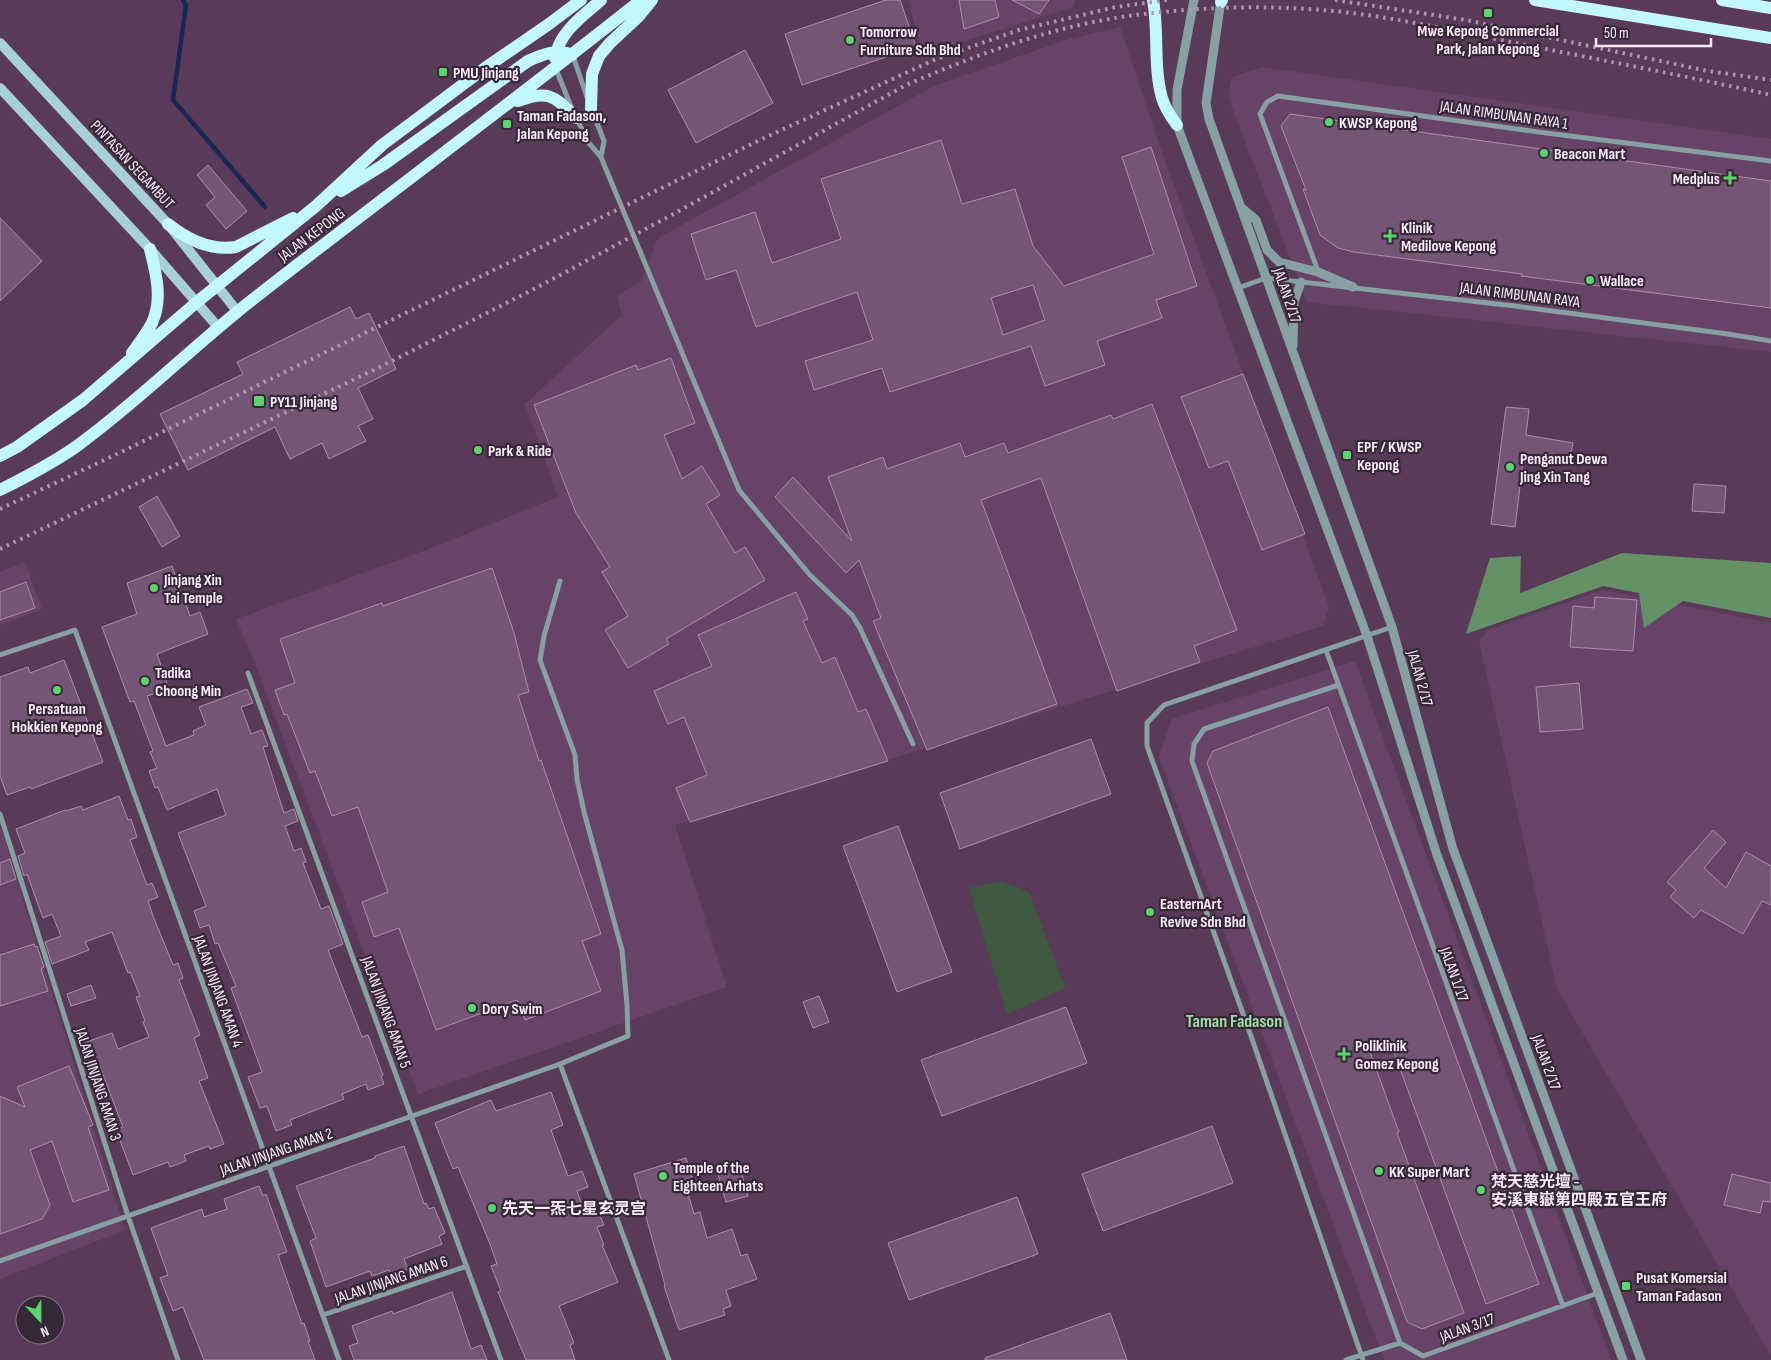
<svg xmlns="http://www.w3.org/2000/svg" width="1771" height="1360" font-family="'Sofia Sans Condensed','Noto Sans SC',sans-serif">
  <rect width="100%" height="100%" fill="#593b59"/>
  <path fill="#674368" d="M908 0H1075L1073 7 923 54Z
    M1120 27 1160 147 1329 607 1323 626 675 825 727 987 418 1094 252 656 236 619 426 550 558 497 525 404 622 315 617 295 641 282 658 238 936 85 1069 39Z
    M1262 67 1771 139V352L1307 302 1228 97 1232 77Z
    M25 562 42 609 0 625V572Z
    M1602 590 1771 623V1356L1557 989 1479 641 1487 631Z
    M1355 661 1611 1360H1384L1159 757 1172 719Z
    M0 825 125 1230 0 1279Z"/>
  <path fill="#405a42" d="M1001 881 1029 892 1065 988 1007 1014 969 888Z"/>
  <path fill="#639266" d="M1622 553 1771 563V618L1683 601 1644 628 1639 593 1603 586 1466 634 1490 558 1521 556 1520 593Z"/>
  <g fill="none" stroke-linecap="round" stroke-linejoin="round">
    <path stroke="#182854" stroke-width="4.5" d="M183 0 186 5 173 100 265 207"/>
  </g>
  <path fill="#755575" stroke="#af8caf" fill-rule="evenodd" d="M886 0H900L916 47 802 85 785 34Z
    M959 0H995L999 17 964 29Z
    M1012 0H1049L1039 14Z
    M745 50 773 103 696 143 668 90Z
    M1290 114 1771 181V308L1521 276 1522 274 1354 252 1338 248 1320 235 1303 189 1306 190 1281 126Z
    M941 140 962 204 1015 189 1033 246 1064 286 1154 254 1122 157 1151 147 1197 286 1156 300 1162 318 1097 341 1105 365 1045 386 1031 346 890 392 882 368 814 390 805 361 873 340 857 292 756 327 736 270 706 280 691 234 755 212 772 263 841 239 821 179ZM1033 285 1045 320 1003 335 991 298Z
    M208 165 247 211 226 229 206 205 215 197 197 175Z
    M0 218 42 261 0 301Z
    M350 307 356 319 369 313 396 369 358 388 373 419 358 426 366 441 329 459 322 443 290 459 275 427 188 470 160 414 243 374 237 362Z
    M671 358 695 423 664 435 682 479 702 466 720 495 706 504 735 553 745 547 765 580 666 639 669 644 628 668 605 630 628 616 602 572 610 567 576 513 534 405 636 365 638 370Z
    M1243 374 1305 534 1262 550 1228 461 1209 468 1181 397Z
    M1152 404 1237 630 1194 646 1200 662 1117 691 1041 478 981 500 1057 704 927 750 873 621 881 618 859 560 846 573 775 497 793 477 852 541 828 477 883 457 887 469 960 443 965 457 1004 443 1008 453 1111 415 1113 419Z
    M1506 407 1529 409 1526 435 1573 443 1570 457 1546 453 1544 465 1523 462 1515 527 1491 524Z
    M1694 484 1726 486 1724 513 1692 511Z
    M157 496 180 536 162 547 139 507Z
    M172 566 190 616 200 612 208 634 157 654 169 689 147 696 166 746 194 735 193 731 206 725 199 707 247 689 253 703 241 707 251 734 262 730 268 746 263 747 284 813 294 809 298 821 285 826 294 851 301 848 306 862 303 863 321 909 329 906 343 944 328 950 362 1037 368 1035 383 1075 381 1076 384 1084 368 1090 366 1084 342 1094 344 1099 290 1120 292 1125 276 1131 267 1106 260 1108 248 1077 262 1072 231 988 236 986 218 943 215 944 209 925 200 928 194 911 206 906 178 833 226 815 217 789 167 810 158 787 155 788 149 771 157 768 150 752 153 751 134 701 130 702 102 627 137 614 127 583Z
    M492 568 514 633 529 692 518 695 539 761 541 760 601 934 582 941 601 991 525 1020 517 1000 436 1030 399 928 374 937 362 902 388 892 358 807 332 816 315 771 310 773 287 714 284 715 275 690 295 683 280 639 382 603 383 606Z
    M26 582 35 608 0 620V592Z
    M796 592 808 619 803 621 822 663 835 657 858 712 866 709 888 761 690 822 676 788 707 775 684 717 668 724 654 691 712 666 698 635Z
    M1595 597 1637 600 1633 651 1570 647 1573 606 1594 608Z
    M64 660 103 762 31 789 30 787 7 795 0 776V677L28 667 30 673Z
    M1579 683 1583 729 1540 732 1536 687Z
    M1328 707 1539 1284 1486 1304 1391 1044 1370 1052 1399 1132 1397 1133 1464 1313 1422 1329 1407 1322 1207 763 1213 751Z
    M1091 739 1111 794 960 849 940 793Z
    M119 796 128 820 131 819 137 837 130 840 147 885 152 883 158 897 148 901 153 916 173 965 178 963 183 978 179 980 200 1035 194 1038 208 1078 199 1081 224 1144 210 1149 209 1146 184 1155 186 1161 170 1167 168 1162 133 1175 116 1130 123 1127 105 1080 96 1056 89 1058 83 1043 112 1033 118 1049 149 1037 143 1022 145 1021 136 997 140 996 130 972 128 973 112 932 85 942 89 950 52 964 45 942 61 936 52 914 43 918 27 874 24 876 18 856 25 853 16 829 65 810 66 811 81 806 83 810Z
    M898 826 952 972 897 992 843 846Z
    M1713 830 1726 842 1704 868 1726 888 1746 852 1771 866V905L1762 901 1743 934 1701 910 1694 918 1670 897 1676 890 1667 882Z
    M10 859 16 879 0 885V863Z
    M34 944 35 947 37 946 44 967 41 969 48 991 0 1006V955Z
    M91 985 96 998 71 1006 67 994Z
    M819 996 829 1022 813 1028 803 1002Z
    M1066 1007 1087 1063 942 1116 921 1060Z
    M69 1066 93 1125 88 1127 109 1190 73 1202 52 1141 30 1150 50 1205 42 1219 0 1234V1096L25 1107 17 1087Z
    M551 1092 563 1125 551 1130 568 1176 582 1171 588 1187 577 1191 585 1214 597 1209 604 1225 597 1227 604 1245H602L618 1282 559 1306 574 1343 570 1345 575 1360H526L498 1292 501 1291 491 1266 497 1264 490 1244 458 1167 453 1169 435 1123 491 1100 496 1111Z
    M1212 1126 1233 1183 1103 1231 1082 1174Z
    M404 1146 424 1204 426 1203 429 1209 434 1207 445 1233 439 1236 442 1244 404 1259 408 1269 391 1275 389 1270 372 1276 370 1271 326 1287 310 1241 316 1238 296 1186 375 1158V1156Z
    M686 1158 692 1177 684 1180 694 1214 700 1212 707 1238 732 1229 741 1256 747 1254 757 1279 726 1290 731 1306 723 1309 725 1315 679 1330 664 1286 665 1285 634 1174Z
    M740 1168 748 1196 726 1202 718 1174Z
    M1732 1174 1771 1183V1202L1763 1201 1760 1213 1724 1205Z
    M259 1186 263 1196 266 1194 287 1252 278 1255 302 1324 304 1323 310 1341H308L315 1360H204L183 1307 173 1311 160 1278 168 1275 151 1228 202 1209 204 1217 227 1209 224 1199Z
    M1017 1197 1038 1254 909 1300 888 1243Z
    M452 1292 471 1349 481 1345 487 1360H354L349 1346 358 1343 352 1326 392 1311 393 1314Z
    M1110 1313 1127 1360H985V1358Z"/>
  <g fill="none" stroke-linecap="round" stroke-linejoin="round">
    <path stroke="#86a0a3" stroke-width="5" d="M573 56 587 97
      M556 69 572 109
      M592 110 604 141 601 157
      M576 117 588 142 601 157 603 162 739 490 810 575 852 615 860 628 913 744
      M1318 271 1260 114 1267 102 1278 96 1538 132 1771 161
      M1238 288 1266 278 1515 306 1728 334 1771 341
      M1326 650 1563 1306
      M0 655 75 630 339 1360
      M248 673 501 1360
      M1339 685 1204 729 1194 744 1192 761 1400 1343
      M0 814 128 1216 178 1360
      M560 1064 669 1360
      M0 1261 560 1064 628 1036 627 1005 622 950 584 812 577 779 575 755 540 660 544 636 560 581
      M323 1315 467 1266
      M1346 1360 1400 1343 1423 1356 1598 1293
      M1363 1360 1251 1036 1147 746V723L1164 705 1392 627"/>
    <path stroke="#86a0a3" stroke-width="9" d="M1194 0 1177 90V125L1367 636 1437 855 1623 1360
      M1221 0 1206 103 1209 119 1392 627 1453 849 1641 1360
      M1243 209 1256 220 1267 250 1279 262 1318 272 1353 287
      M1293 346 1294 302 1301 282"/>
    <path stroke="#a8d1d7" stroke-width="10" d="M0 43 168 224 237 311
      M0 88 150 249 218 327"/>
    <path stroke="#c2f7fe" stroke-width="12" d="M1153 0C1159 32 1153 66 1162 98 1165 108 1171 117 1177 125
      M1535 0 1771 38
      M1722 0 1771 8
      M1221 2 1222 0
      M555 58C559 32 583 16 601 0
      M518 101C550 89 555 97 576 118
      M591 109 592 74 599 56 610 43 639 16 652 0
      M341 191 383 165 528 61C541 55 558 48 572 55
      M168 224C188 240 211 251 236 247L293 218
      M132 353C139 343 147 333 152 323 163 299 156 273 150 249
      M0 456 17 447 83 400 197 302 316 206 382 145 485 68 549 24 581 0
      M0 490C26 477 53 463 77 446 139 401 192 347 252 300 381 199 513 102 641 0"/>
    <path stroke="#af97af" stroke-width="4" stroke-dasharray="2.5 5" stroke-linecap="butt" d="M1335 0 1466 20 1708 71 1771 80
      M0 509 115 455 764 138 934 60 1019 30 1116 7 1167 0
      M0 549 380 367 534 289 668 217 906 85C985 51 1067 21 1153 13 1226 5 1301 5 1374 16 1427 24 1479 36 1531 46 1611 62 1691 77 1771 95"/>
  </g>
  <g fill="#5bd56d" stroke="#362836" stroke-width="2">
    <rect x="1483" y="8" width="10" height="10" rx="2.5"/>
    <circle cx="850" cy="40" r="5"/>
    <rect x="438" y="67" width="10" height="10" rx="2.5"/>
    <circle cx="1329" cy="122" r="5"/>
    <rect x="502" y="119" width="10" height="10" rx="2.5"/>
    <circle cx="1544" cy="153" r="5"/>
    <path d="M1727.5 170.5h5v5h5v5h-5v5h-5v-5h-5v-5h5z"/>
    <path d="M1387.5 228.5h5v5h5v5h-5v5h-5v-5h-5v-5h5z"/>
    <circle cx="1590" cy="280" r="5"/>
    <rect x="253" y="395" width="12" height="12" rx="2.5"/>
    <circle cx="478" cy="450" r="5"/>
    <rect x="1342" y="450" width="10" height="10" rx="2.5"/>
    <circle cx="1510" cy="467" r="5"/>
    <circle cx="154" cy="588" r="5"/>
    <circle cx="145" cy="681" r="5"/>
    <circle cx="57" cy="690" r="5"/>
    <circle cx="1150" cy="912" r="5"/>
    <circle cx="472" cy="1008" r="5"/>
    <path d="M1341.5 1046.5h5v5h5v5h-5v5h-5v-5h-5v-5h5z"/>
    <circle cx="1379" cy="1171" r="5"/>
    <circle cx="663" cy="1176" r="5"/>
    <circle cx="1481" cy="1190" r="5"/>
    <circle cx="492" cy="1208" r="5"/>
    <rect x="1621" y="1281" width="10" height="10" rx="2.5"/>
  </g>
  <g text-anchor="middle" stroke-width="4.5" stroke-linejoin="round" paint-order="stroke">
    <g font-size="16" font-weight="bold" fill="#fce9fc" stroke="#362836" text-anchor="start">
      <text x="1488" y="36" text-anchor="middle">Mwe Kepong Commercial<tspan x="1488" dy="18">Park, Jalan Kepong</tspan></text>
      <text x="860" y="37">Tomorrow<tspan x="860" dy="18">Furniture Sdh Bhd</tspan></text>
      <text x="453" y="78">PMU Jinjang</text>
      <text x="517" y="121">Taman Fadason,<tspan x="517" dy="18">Jalan Kepong</tspan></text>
      <text x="1339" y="128">KWSP Kepong</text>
      <text x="1554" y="159">Beacon Mart</text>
      <text x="1720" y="184" text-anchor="end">Medplus</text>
      <text x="1401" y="233">Klinik<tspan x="1401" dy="18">Medilove Kepong</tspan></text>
      <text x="1600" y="286">Wallace</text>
      <text x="270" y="407">PY11 Jinjang</text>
      <text x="1357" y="452">EPF / KWSP<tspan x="1357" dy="18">Kepong</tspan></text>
      <text x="488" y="456">Park &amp; Ride</text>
      <text x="1520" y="464">Penganut Dewa<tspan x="1520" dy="18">Jing Xin Tang</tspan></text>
      <text x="164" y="585">Jinjang Xin<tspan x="164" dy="18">Tai Temple</tspan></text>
      <text x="155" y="678">Tadika<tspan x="155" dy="18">Choong Min</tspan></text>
      <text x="57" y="714" text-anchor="middle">Persatuan<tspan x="57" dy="18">Hokkien Kepong</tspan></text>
      <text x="1160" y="909">EasternArt<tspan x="1160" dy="18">Revive Sdn Bhd</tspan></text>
      <text x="482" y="1014">Dory Swim</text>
      <text x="1355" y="1051">Poliklinik<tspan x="1355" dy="18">Gomez Kepong</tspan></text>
      <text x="673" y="1173">Temple of the<tspan x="673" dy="18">Eighteen Arhats</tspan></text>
      <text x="1389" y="1177">KK Super Mart</text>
      <text x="1491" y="1187">梵天慈光壇 -<tspan x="1491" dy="18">安溪東嶽第四殿五官王府</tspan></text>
      <text x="502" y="1214">先天一炁七星玄灵宫</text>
      <text x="1636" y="1283">Pusat Komersial<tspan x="1636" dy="18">Taman Fadason</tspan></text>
    </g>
    <g font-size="16" fill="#fce9fc" stroke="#362836">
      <text transform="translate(1504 114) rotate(8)" y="6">JALAN RIMBUNAN RAYA 1</text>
      <text transform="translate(133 164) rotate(47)" y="6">PINTASAN SEGAMBUT</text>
      <text transform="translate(311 234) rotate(-37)" y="6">JALAN KEPONG</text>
      <text transform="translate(1520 294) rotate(7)" y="6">JALAN RIMBUNAN RAYA</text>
      <text transform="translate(1288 295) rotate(71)" y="6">JALAN 2/17</text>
      <text transform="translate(1421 678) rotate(74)" y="6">JALAN 2/17</text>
      <text transform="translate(1455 974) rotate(70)" y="6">JALAN 1/17</text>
      <text transform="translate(219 991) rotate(70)" y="6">JALAN JINJANG AMAN 4</text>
      <text transform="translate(387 1012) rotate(70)" y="6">JALAN JINJANG AMAN 5</text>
      <text transform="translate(1547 1062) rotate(70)" y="6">JALAN 2/17</text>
      <text transform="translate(99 1084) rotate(72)" y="6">JALAN JINJANG AMAN 3</text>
      <text transform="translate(276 1151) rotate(-19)" y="6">JALAN JINJANG AMAN 2</text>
      <text transform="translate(391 1279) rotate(-19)" y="6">JALAN JINJANG AMAN 6</text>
      <text transform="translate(1467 1327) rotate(-20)" y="6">JALAN 3/17</text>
    </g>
    <g font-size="18" font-weight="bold" fill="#9fdca4" stroke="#362836">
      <text x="1234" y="1027">Taman Fadason</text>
    </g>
  </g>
  <g transform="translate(40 1320) rotate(158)"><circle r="24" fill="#362836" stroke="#857585"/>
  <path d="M0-4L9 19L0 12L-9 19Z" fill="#5bd56d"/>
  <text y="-8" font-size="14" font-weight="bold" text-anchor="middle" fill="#fce9fc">N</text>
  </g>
  <path d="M1596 38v8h115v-8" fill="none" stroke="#fce9fc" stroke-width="2.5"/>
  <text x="1604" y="38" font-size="15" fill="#fce9fc" stroke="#362836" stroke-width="4" paint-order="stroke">50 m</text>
</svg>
